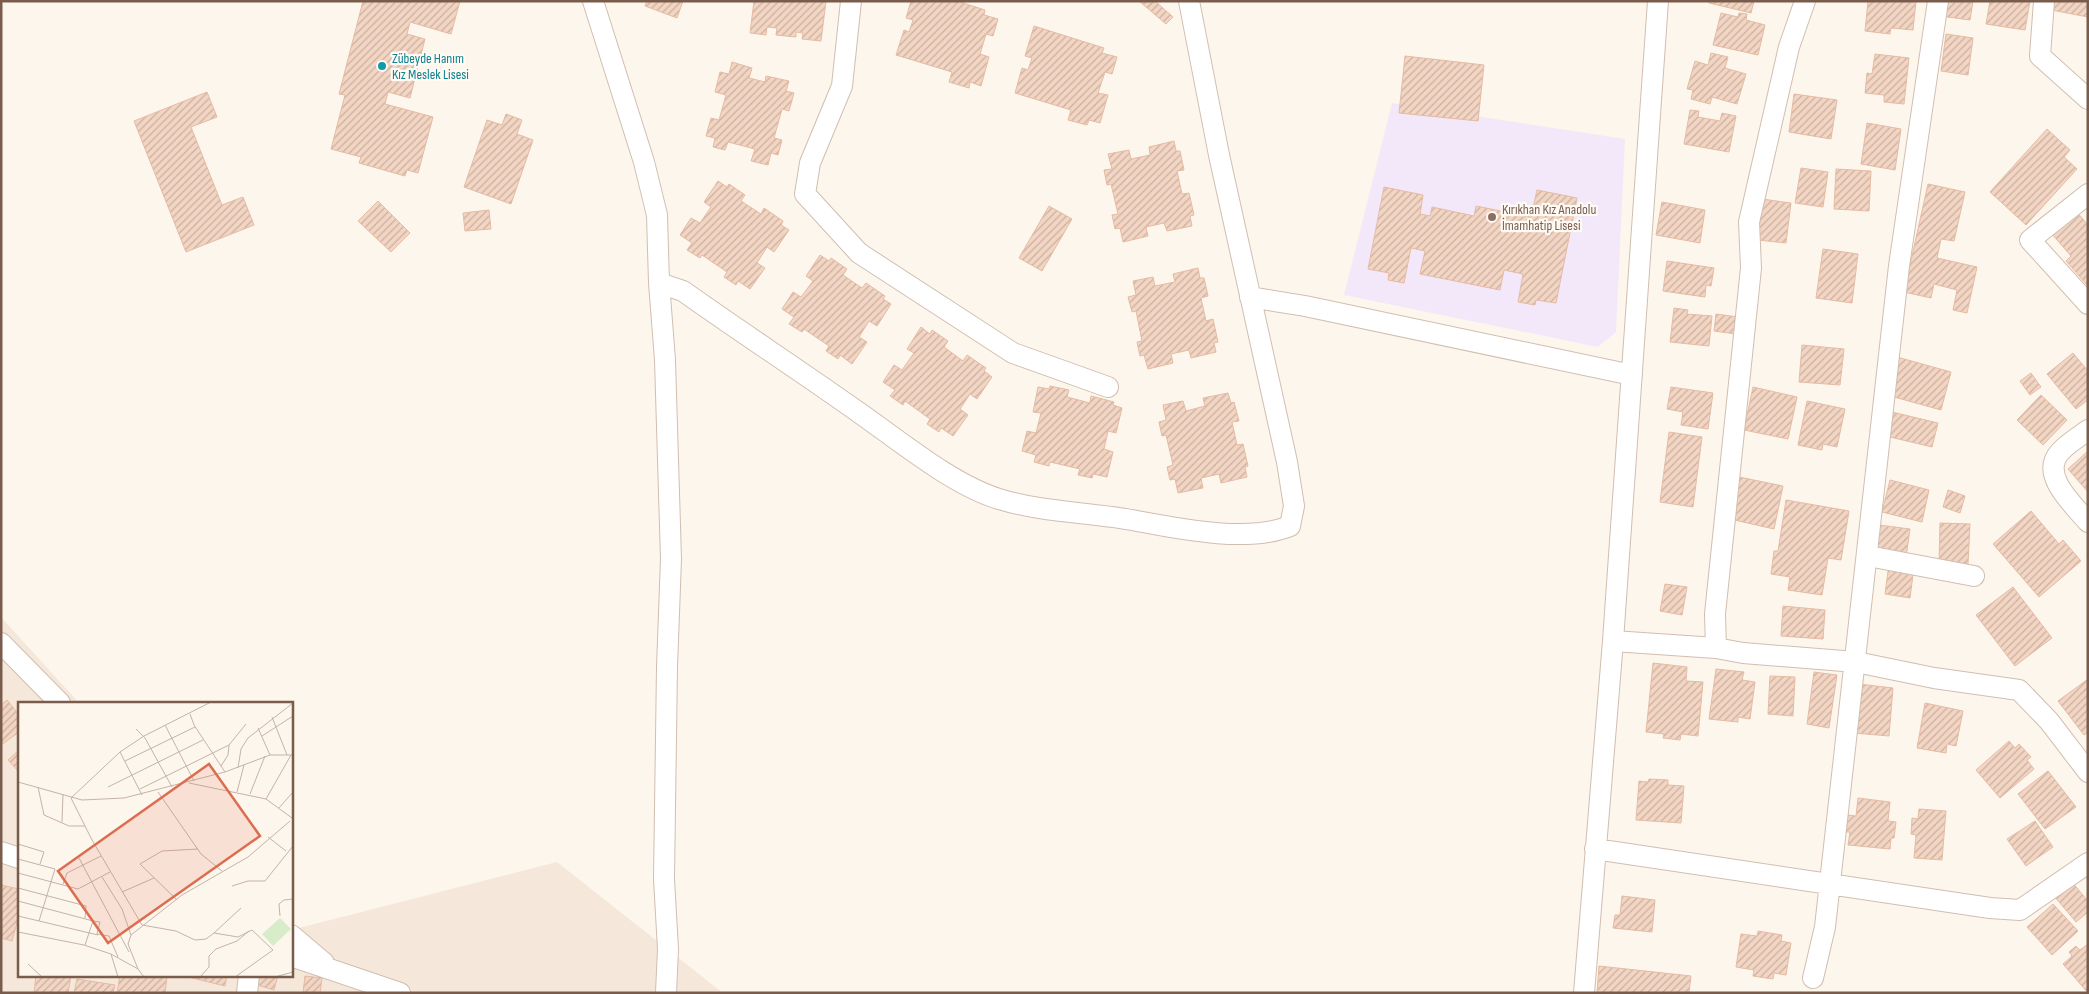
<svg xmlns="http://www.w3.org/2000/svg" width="2089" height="994" font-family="'Sofia Sans Condensed',sans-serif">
  <defs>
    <pattern id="building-hatch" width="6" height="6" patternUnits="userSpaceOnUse" patternTransform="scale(1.25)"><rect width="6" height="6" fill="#f3d5c3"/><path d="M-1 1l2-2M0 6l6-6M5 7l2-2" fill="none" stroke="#cab0a1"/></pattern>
  </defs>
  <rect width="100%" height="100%" fill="#fdf6ec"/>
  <path fill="#f5e8da" d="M1 617 79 703H19V975H291V930L557 862 723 993H1Z"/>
  <path fill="#f3e8fa" d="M1392 103 1625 139 1616 332 1598 347 1344 295Z"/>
  <path fill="url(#building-hatch)" stroke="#e6bba3" d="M363 1H460L451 34 410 22 407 34 425 39 410 98 388 92 385 104 433 117 418 173 407 170 405 176 359 163 361 157 331 149 345 95 339 94Z
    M647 1H683L677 18 645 6Z
    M754 1H826L821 41 802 39 803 33 796 32V37L776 35 777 28 767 27 766 35 750 33Z
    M911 1H957L985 10 984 15 998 19 993 36 986 34 980 54 989 57 981 86 970 82 969 88 949 82 952 72 896 55 904 30 909 32 913 20 906 18Z
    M1139 1H1155L1173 17 1166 24Z
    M1709 1H1754L1751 13 1709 3Z
    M1868 1H1916L1913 30 1891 28 1890 34 1865 31Z
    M1942 1H1973L1970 20 1940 16Z
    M1990 1H2030L2025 30 1986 24Z
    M2052 1H2088V17L2051 10Z
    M1721 13 1738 17 1739 13 1747 14 1746 20 1765 25 1758 55 1713 45Z
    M1034 26 1104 48 1102 53 1117 57 1112 74 1105 72 1098 93 1108 95 1100 123 1089 120 1087 125 1068 120 1071 110 1015 93 1022 68 1028 70 1032 58 1025 56Z
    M1946 34 1973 38 1968 75 1941 71Z
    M1711 53 1728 57 1725 68 1746 74 1737 104 1712 97 1710 104 1691 99 1693 90 1687 89 1695 61 1708 65Z
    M1875 54 1909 58 1904 104 1884 102V95L1865 93 1867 73 1872 74Z
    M1405 56 1484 65 1478 121 1399 113Z
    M732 62 752 68 749 78 765 82 766 76 789 81 786 91 794 93 789 111 782 109 774 138 782 140 778 155 771 153 768 165 751 161 755 149 728 142 725 150 713 147 715 138 706 136 711 118 719 120 726 95 715 92 720 72 729 74Z
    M207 92 217 117 191 127 222 205 243 197 254 225 186 252 134 121Z
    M1794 94 1837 100 1831 139 1789 132Z
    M1690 110 1699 111 1698 117 1720 121 1722 113 1736 116 1729 152 1684 144Z
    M506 114 522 120 517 134 533 140 511 204 464 187 487 120 502 125Z
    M1867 123 1901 129 1895 170 1861 164Z
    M2047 129 2070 150 2064 157 2077 169 2026 225 1990 192Z
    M1174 141 1176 151H1180L1184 170 1177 171 1182 194 1189 193 1194 215 1190 216 1192 226 1167 231 1164 223 1146 227 1148 236 1123 242 1120 228 1115 229 1112 215 1118 214 1111 184 1107 185 1104 170 1112 169 1108 154 1129 150 1131 159 1150 155 1149 147Z
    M1801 168 1828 172 1823 207 1795 203Z
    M1836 169 1871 171 1869 211 1834 209Z
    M718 181 727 187 729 184 745 195 741 201 761 214 764 208 783 221 781 225 789 230 774 252 767 247 757 263 765 268 750 289 738 281 736 285 724 277 727 272 702 255 700 258 687 250 692 243 680 235 691 218 700 223 711 207 704 202Z
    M1928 184 1965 192 1954 241 1941 239 1937 258 1977 267 1967 313 1953 310 1957 290 1934 284 1931 298 1904 292Z
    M1384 187 1423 195 1420 214 1430 216 1432 207 1474 216 1476 206 1531 217 1537 190 1577 198 1556 303 1536 300 1535 305 1518 302 1523 274 1504 270 1500 290 1420 274 1425 251 1411 248 1404 283 1388 280 1389 273 1368 269Z
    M1762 199 1791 203 1786 243 1758 240Z
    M378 201 410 233 391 252 358 221Z
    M1662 202 1705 210 1700 243 1656 235Z
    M1049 206 1072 219 1042 271 1019 258Z
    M489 210 491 229 465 231 463 213Z
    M2076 211 2088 225V286L2066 261 2071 256 2051 233Z
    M1823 249 1858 254 1852 303 1816 298Z
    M820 255 829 261 831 258 847 269 843 275 862 288 866 283 885 296 883 299 891 304 877 326 869 321 859 337 867 342 852 364 840 355 838 359 826 351 829 346 804 329 802 332 789 324 794 317 782 309 793 292 801 297 813 281 806 276Z
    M1667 261 1714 268 1711 286 1706 285 1705 297 1663 291Z
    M1198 268 1200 278H1204L1208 296 1201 298 1206 321 1213 319 1218 342 1214 343 1216 352 1191 358 1189 350 1171 354 1173 363 1148 369 1144 355 1140 356 1137 342 1142 341 1136 311 1132 312 1128 297 1136 295 1133 281 1153 277 1155 286 1175 282 1173 274Z
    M1674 308 1688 310 1687 314 1712 316 1709 346 1670 342Z
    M1716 314 1738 317 1736 334 1714 331Z
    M921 327 930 334 932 330 948 341 944 347 963 361 967 355 986 368 984 371 992 377 977 399 970 394 960 409 968 415 953 436 941 428 939 432 927 424 930 419 905 401 903 405 890 396 895 390 883 382 894 365 902 370 914 353 907 349Z
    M1802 345 1844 349 1840 385 1799 382Z
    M2073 353 2088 371V400L2076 409 2047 374Z
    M1897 357 1951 372 1941 410 1887 395Z
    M2031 373 2041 387 2030 395 2020 381Z
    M1050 386 1069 390 1067 397 1090 403 1091 396 1114 402 1113 405 1122 408 1116 433 1108 431 1104 449 1113 452 1107 477 1093 474 1092 478 1078 475 1080 469 1050 462 1049 466 1034 462 1036 455 1022 451 1027 431 1036 433 1041 413 1033 412 1038 387 1049 389Z
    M1671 387 1713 393 1708 429 1681 425 1683 412 1667 409Z
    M1753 387 1797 397 1788 439 1744 430Z
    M1228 393 1231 403 1234 402 1239 421 1232 422 1237 445 1243 444 1248 466 1245 467 1247 477 1221 483 1219 474 1201 478 1203 488 1178 493 1175 479 1170 480 1167 467 1173 465 1166 435 1162 436 1159 422 1166 420 1163 405 1183 401 1186 411 1205 406 1203 398Z
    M2041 395 2067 420 2043 445 2017 420Z
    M1807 401 1845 409 1837 447 1823 444 1822 450 1798 445Z
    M1892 412 1938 423 1932 447 1886 436Z
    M1669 432 1702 437 1693 507 1660 502Z
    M2088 451V492L2068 469Z
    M1739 477 1783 486 1774 529 1730 519Z
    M1890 480 1929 490 1922 522 1882 512Z
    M1948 490 1965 496 1960 513 1943 507Z
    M1786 500 1849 511 1841 560 1828 558 1822 595 1788 590 1790 577 1771 574 1774 551H1778Z
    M2031 511 2059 544 2063 540 2081 561 2039 597 1993 544Z
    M1940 523 1970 524 1968 564 1939 563Z
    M1879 525 1910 529 1906 557 1875 552Z
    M1889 564 1914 567 1910 598 1885 594Z
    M1665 584 1687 587 1682 615 1660 611Z
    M2013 587 2052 638 2015 666 1976 615Z
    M1783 606 1825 610 1823 639 1781 636Z
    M1653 663 1687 667 1686 681 1703 682 1698 736 1681 734 1680 740 1663 738 1664 734 1646 732Z
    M1716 669 1744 672 1742 680 1755 682 1750 719 1738 717V722L1709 719Z
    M1814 672 1837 675 1829 728 1807 724Z
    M1770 676 1795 677 1793 716 1768 714Z
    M2088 679V732L2084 735 2058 701Z
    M1859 684 1893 688 1889 736 1854 733Z
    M7 700 19 715V732L1 745V705Z
    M1925 703 1963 711 1956 746 1947 744 1946 753 1917 748Z
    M2009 741 2015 748 2019 744 2031 757 2027 760 2034 769 2000 798 1976 770Z
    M19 750V772L8 760Z
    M2048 771 2076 807 2045 829 2018 794Z
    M1649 779 1668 780V785L1684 786 1681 823 1636 820 1639 781 1648 782Z
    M1858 798 1890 802 1888 821 1896 822 1894 838H1891L1890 849 1848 845 1850 832H1846L1848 815 1856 816Z
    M1919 809 1946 811 1942 860 1914 858 1916 835 1911 834 1912 818 1918 819Z
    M2035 821 2053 847 2026 866 2007 839Z
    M2071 881 2088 901V912L2076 922 2054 896Z
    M1 885 19 889V915L12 941 1 938Z
    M1622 896 1655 900 1652 932 1613 928 1615 915H1620Z
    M2053 904 2078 931 2052 955 2027 927Z
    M1758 931 1782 935 1781 941 1791 943 1786 975 1774 973 1773 979 1753 976 1754 970 1736 967 1741 934 1757 936Z
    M2088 944V993L2063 964 2072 956 2069 952 2076 946 2080 950Z
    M1599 966 1691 976 1689 993H1597Z
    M36 975H71L68 993H34Z
    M120 975 167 977 165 993H117Z
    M180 975H227L225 986Z
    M259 975H278L274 990 257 985Z
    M305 976 322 978 320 993H303Z
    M77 979 115 985 113 993H74Z"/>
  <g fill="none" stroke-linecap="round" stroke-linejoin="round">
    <defs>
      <path id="minor" d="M593 1 644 162 657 215 659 283 665 360 671 559 667 667 664 879 668 949 666 993
        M851 1 842 86 810 163 805 194 859 253 1013 353 1108 387
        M2044 1 2040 56 2088 99
        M2088 194 2030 240 2088 304
        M659 283 683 291C742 333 802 372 861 414 901 442 953 485 999 499 1044 513 1092 512 1137 521 1180 529 1249 543 1290 526L1294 506 1287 462 1219 155 1189 1
        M1250 297 1305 306 1632 375
        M2088 430C2079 437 2068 443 2060 452 2039 475 2074 505 2088 522
        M1868 556 1974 576
        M1613 641 1716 648 1743 653 1856 662 1934 678 2019 690 2049 721 2088 772
        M1 643 60 703
        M1716 648 1715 614 1751 268 1749 222 1789 47 1805 1
        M1595 849 1990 908 2020 910 2088 863
        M1 852 19 858
        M291 935 324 963
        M291 956 400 993
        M1813 978 1825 927 1899 266 1938 1
        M247 993 249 975
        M1584 993 1613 641 1658 1"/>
    </defs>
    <use href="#minor" stroke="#d1beb0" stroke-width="22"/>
    <use href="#minor" stroke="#fff" stroke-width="20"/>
  </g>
  <circle fill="#0f9aa8" stroke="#fffaf3" stroke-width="2" cx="382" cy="66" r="5"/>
  <circle fill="#8d6e63" stroke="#fffaf3" stroke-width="2" cx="1492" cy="217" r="5"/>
  <g text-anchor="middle" stroke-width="4.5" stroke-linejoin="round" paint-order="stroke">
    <g font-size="14" fill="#0d838f" stroke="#fffaf3" text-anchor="start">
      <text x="392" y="63">Zübeyde Hanım<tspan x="392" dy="16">Kız Meslek Lisesi</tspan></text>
    </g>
    <g font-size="14" fill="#785e54" stroke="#fffaf3" text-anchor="start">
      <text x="1502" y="214">Kırıkhan Kız Anadolu<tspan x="1502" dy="16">İmamhatip Lisesi</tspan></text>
    </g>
  </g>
  <g transform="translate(18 702)">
    <rect width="275" height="275" fill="#fdf6ec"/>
    <path d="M262 216 273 227 255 244 244 232Z" fill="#d8ecc9"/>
    <path fill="none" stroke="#c5b3a7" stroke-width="1" d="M193 0 126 34 102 50 53 96 74 138 124 223 158 229 177 238 188 237 196 231M172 12 176 23 207 70M254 15 269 53M147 23 176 79M240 26 252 53M118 27 127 36 154 85M244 34 275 14M102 50 124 93M107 59 177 25M203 64 210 53 211 43 228 22M220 66 223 47 230 36 275 1M0 80 64 98 106 96 207 70 252 53H275M171 81 248 97 274 116M20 85 26 113 51 124H67M90 85 185 38M122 87 211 43M140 90 183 152 204 169M219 90 226 63M232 92 247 54M248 97 273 53M261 106 275 90M44 120 45 92M250 135 268 149M0 142 26 150 22 162M61 156 111 250M0 157 37 167 21 219M0 171 60 187 92 170M84 175 104 207 113 233M45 182 49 171 83 154M214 184 230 179H247L275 144M0 186 68 204 67 216M104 190 136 176M159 198 122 162 144 149 180 147M0 199 75 219 67 243M0 214 80 233M262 214 261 202 266 198 275 197M75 219 82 220 79 232 91 234 100 255M0 230 66 243 93 252 120 267 126 275M93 252 100 275M10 262 24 275M120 267 110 242 113 233 164 193 230 155 272 119M182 275 191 265V254L198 247 219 239 231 229M217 275 255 248 234 228 220 235 196 231 223 206M257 275 275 270"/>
    <path fill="#dc6d51" fill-opacity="0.15" stroke="#dc6d51" stroke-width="2.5" d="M191 62 242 134 90 241 40 169Z"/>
    <rect width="275" height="275" fill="none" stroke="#7a5c4d" stroke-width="2.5"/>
  </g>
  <rect width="2089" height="994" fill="none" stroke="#7a5c4d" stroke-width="5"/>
</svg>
